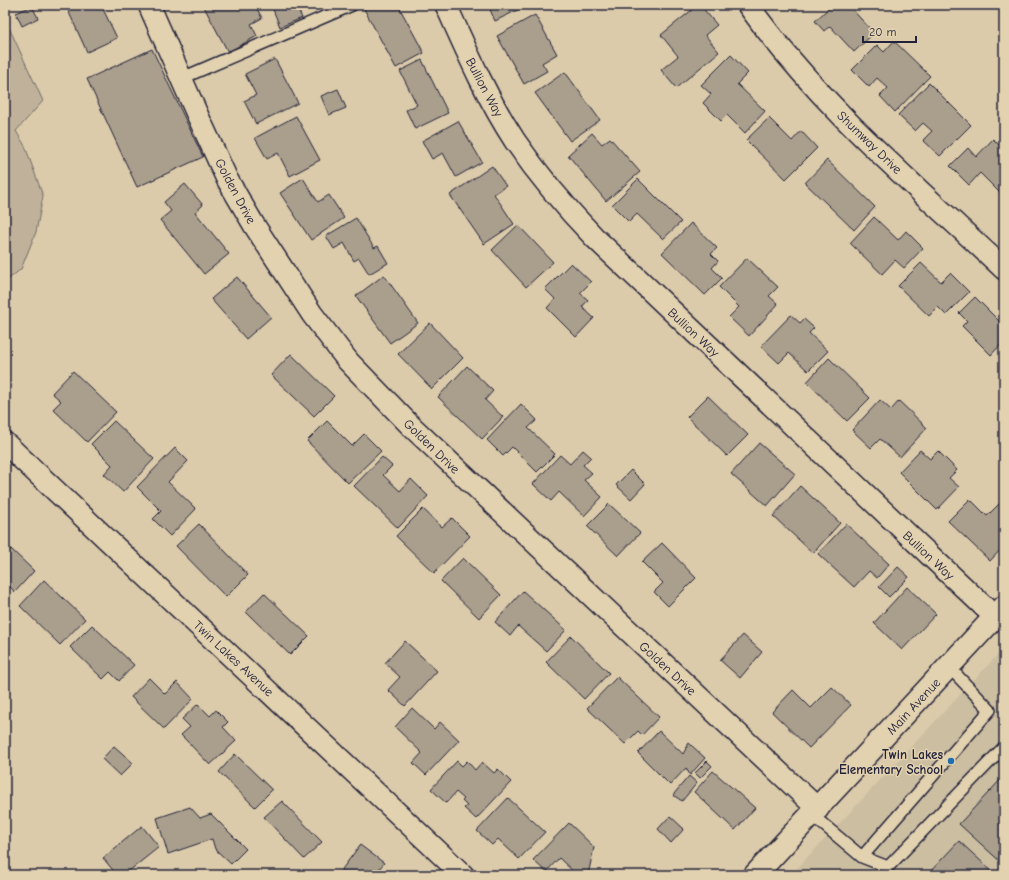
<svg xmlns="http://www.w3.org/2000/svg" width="1009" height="880" font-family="'Comic Neue',sans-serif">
  <rect width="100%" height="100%" fill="#dbcbaa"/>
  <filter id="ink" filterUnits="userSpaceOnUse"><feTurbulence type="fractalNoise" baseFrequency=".025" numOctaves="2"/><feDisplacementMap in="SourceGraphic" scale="8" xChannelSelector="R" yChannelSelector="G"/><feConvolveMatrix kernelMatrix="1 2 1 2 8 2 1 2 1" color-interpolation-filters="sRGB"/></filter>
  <g filter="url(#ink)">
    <path fill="#ccbea1" d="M1004 648V875H791Z"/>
    <path fill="#c0b29a" stroke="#716a6a" d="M5 19 43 101 16 131 25 146 43 196 36 232 21 269 5 282Z"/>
    <path fill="#aa9f8d" stroke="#22223b" d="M69 5H101L117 38 87 52 66 6Z
      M203 5H255L262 18 251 24 257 36 228 52Z
      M276 5H296L302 18 280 27 272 7Z
      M367 5H398L424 53 396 68 363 7Z
      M488 5H525L526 6 495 21Z
      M698 5H700L717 25 705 35 719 52 676 88 661 70 678 56 661 35Z
      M832 5H848L874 33 854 52 830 26 824 31 815 21Z
      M32 6 38 18 22 26 16 13Z
      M535 15 557 54 542 63 547 71 524 84 497 36Z
      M894 41 930 76 895 112 880 96 888 88 877 78 869 87 852 70 877 45 884 52Z
      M152 49 203 157 137 187 87 79Z
      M731 55 748 73 737 84 765 111 745 133 727 115 721 121 703 103 711 94 701 85Z
      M275 59 298 103 256 124 244 101 256 95 245 74Z
      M422 60 448 113 415 129 406 110 417 105 400 71Z
      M565 72 600 120 570 141 535 93Z
      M929 83 971 125 940 156 923 140 932 131 923 123 915 131 898 115Z
      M338 89 346 108 329 115 321 96Z
      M296 116 320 160 290 176 278 153 267 159 255 138Z
      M769 118 792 141 801 131 817 148 786 179 746 140Z
      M458 121 482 162 456 177 443 153 432 159 422 141Z
      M592 133 602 144 610 138 640 172 606 201 568 155Z
      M993 139 1004 150V191L1001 194 980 173 969 185 950 166 968 148 976 157Z
      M827 160 875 207 854 230 805 183Z
      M492 166 506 186 494 194 514 224 484 244 450 195Z
      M303 178 318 202 329 195 344 218 311 240 280 193Z
      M638 179 681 222 663 239 637 214 629 222 612 205Z
      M185 184 203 205 195 212 229 254 204 274 160 220 171 211 164 202Z
      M874 217 898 240 906 231 923 248 904 268 895 260 882 274 850 243Z
      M356 218 374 248 378 246 388 263 369 274 359 258 354 261 344 243 334 249 326 236Z
      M691 223 717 248 711 254 718 261 712 268 722 278 705 295 662 253Z
      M518 225 553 262 526 287 492 250Z
      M747 258 778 287 769 296 778 304 749 336 729 317 739 307 719 287Z
      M571 263 591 282 580 293 588 300 582 307 594 318 576 337 547 308 555 299 545 289Z
      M921 263 941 282 950 273 969 292 946 315 938 307 929 316 898 286Z
      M384 275 418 323 390 343 356 296Z
      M237 277 271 317 246 339 211 299Z
      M975 297 1004 326V341L991 355 962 326 967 321 959 313Z
      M791 315 800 323 804 319 814 328 809 333 828 351 808 371 789 353 779 363 761 346Z
      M430 323 463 358 432 389 398 354Z
      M291 354 334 396 314 416 271 375Z
      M829 358 870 398 847 421 807 382Z
      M467 366 493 391 485 400 503 417 482 439 438 397Z
      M73 371 116 412 87 442 53 409 61 401 52 393Z
      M708 396 748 435 727 456 687 417Z
      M880 400 891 410 899 401 927 428 900 457 880 439 871 448 852 430Z
      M521 404 537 420 528 428 555 454 537 472 512 447 503 456 487 440Z
      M114 421 154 459 123 492 104 474 112 465 91 444Z
      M327 421 352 446 364 434 381 451 348 483 307 441Z
      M759 443 795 474 767 506 731 474Z
      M175 448 188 461 168 482 196 509 170 536 153 519 161 511 137 487Z
      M583 450 591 457 583 465 592 473 584 480 602 497 584 516 559 492 551 501 533 484 560 455 570 464Z
      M920 450 930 459 938 451 957 470 949 478 959 487 937 510 899 472Z
      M382 457 392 466 383 475 400 491 411 479 428 496 398 528 354 486Z
      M631 470 645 484 631 499 616 485Z
      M800 486 840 523 813 553 773 516Z
      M970 499 987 516 1004 499V546L990 561 948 521Z
      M609 504 640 533 618 556 587 526Z
      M423 509 442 527 452 518 470 536 434 573 396 536Z
      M199 524 248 575 226 597 176 546Z
      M846 524 889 564 877 578 869 571 854 587 818 554Z
      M662 543 696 578 668 606 654 592 663 583 642 562Z
      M11 549 34 571 15 592 5 582V556Z
      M463 558 501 595 479 618 441 581Z
      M898 567 909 577 889 597 879 587Z
      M44 580 85 619 60 645 20 606Z
      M907 587 936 614 902 650 874 623Z
      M523 591 566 630 546 651 518 626 510 636 495 622Z
      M264 593 309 636 290 655 246 612Z
      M92 625 134 665 119 681 110 672 103 679 70 647Z
      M743 635 762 652 740 678 720 660Z
      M571 636 609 673 584 699 546 662Z
      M405 641 437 671 405 706 388 690 400 677 385 663Z
      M617 677 659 717 642 735 638 731 625 744 587 708Z
      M149 678 165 694 177 682 193 699 164 729 131 697Z
      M832 687 851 705 809 748 772 712 793 690 811 708Z
      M198 704 210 716 216 710 228 722 223 727 236 741 210 765 181 735 190 727 182 719Z
      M412 708 434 729 440 722 459 740 426 775 413 763 422 753 395 727Z
      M659 731 683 754 689 743 705 758 690 775 686 768 670 785 638 753Z
      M114 746 133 763 120 776 102 759Z
      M235 754 272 790 255 807 219 772Z
      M457 761 462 766 467 761 475 770 482 762 494 773 498 769 511 782 476 819 464 808 467 806 462 801 464 799 456 792 446 803 431 789Z
      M707 761 712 766 700 778 695 773Z
      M713 771 755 808 735 830 694 792Z
      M689 776 697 783 682 801 673 795Z
      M1004 776V865L959 824Z
      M508 798 545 832 519 859 498 839 492 845 477 831Z
      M282 801 322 842 304 859 264 817Z
      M190 807 200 818 211 814 246 849 231 864 215 849 212 839 168 854 157 818Z
      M670 816 684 829 671 843 658 829Z
      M569 823 594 847 588 875H577L559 858 546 872 533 860Z
      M142 826 159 847 124 875H117L103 858Z
      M959 841 996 875H927Z
      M360 845 384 863 374 875H344L340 872Z"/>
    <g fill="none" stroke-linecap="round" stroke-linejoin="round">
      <defs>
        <path id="lane" d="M180 79 352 5
          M812 815 862 857 888 867 1004 747
          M862 857 990 710 949 667"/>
        <path id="street" d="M149 5 197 114 227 179 254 225 312 314 348 361 410 425 818 809
          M446 5C467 52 487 98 515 141 539 176 566 208 595 238L995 617
          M748 5C819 105 915 185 1004 269
          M5 443 463 875"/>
        <path id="secondary" d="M755 875 1004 607"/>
      </defs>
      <use href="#lane" stroke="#22223b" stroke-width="14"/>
      <use href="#street" stroke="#22223b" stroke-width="24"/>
      <use href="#secondary" stroke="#22223b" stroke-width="25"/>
      <use href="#lane" stroke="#e3d2af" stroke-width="11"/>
      <use href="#street" stroke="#e3d2af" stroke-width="21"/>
      <use href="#secondary" stroke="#e3d2af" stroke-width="22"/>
    </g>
  </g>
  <circle fill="#1f6fb2" stroke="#e3d2af" stroke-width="1.5" cx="951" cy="761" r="4"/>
  <g text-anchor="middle" stroke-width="3" stroke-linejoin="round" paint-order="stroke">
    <g font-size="13" fill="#22223b" stroke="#e3d2af">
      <text transform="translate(485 87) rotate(62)" y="5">Bullion Way</text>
      <text transform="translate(870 142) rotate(44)" y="5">Shumway Drive</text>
      <text transform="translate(236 191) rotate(62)" y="5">Golden Drive</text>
      <text transform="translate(694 332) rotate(43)" y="5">Bullion Way</text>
      <text transform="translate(432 446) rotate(44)" y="5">Golden Drive</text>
      <text transform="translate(929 555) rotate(43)" y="5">Bullion Way</text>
      <text transform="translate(234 658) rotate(43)" y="5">Twin Lakes Avenue</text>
      <text transform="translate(668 668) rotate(43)" y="5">Golden Drive</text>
      <text transform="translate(913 706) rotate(-47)" y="5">Main Avenue</text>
    </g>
    <g font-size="13" font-weight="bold" fill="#22223b" stroke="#e3d2af" text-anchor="end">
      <text x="943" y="759">Twin Lakes<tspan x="943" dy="15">Elementary School</tspan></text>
    </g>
  </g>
  <rect width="1009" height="880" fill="none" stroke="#e3d2af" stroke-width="20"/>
  <rect x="10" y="10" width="989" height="860" fill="none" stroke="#22223b" stroke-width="1.5" filter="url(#ink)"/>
  <path d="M863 36v6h53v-6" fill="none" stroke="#22223b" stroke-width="2"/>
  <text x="869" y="36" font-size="12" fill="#22223b" stroke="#e3d2af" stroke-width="3" paint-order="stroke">20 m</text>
</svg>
